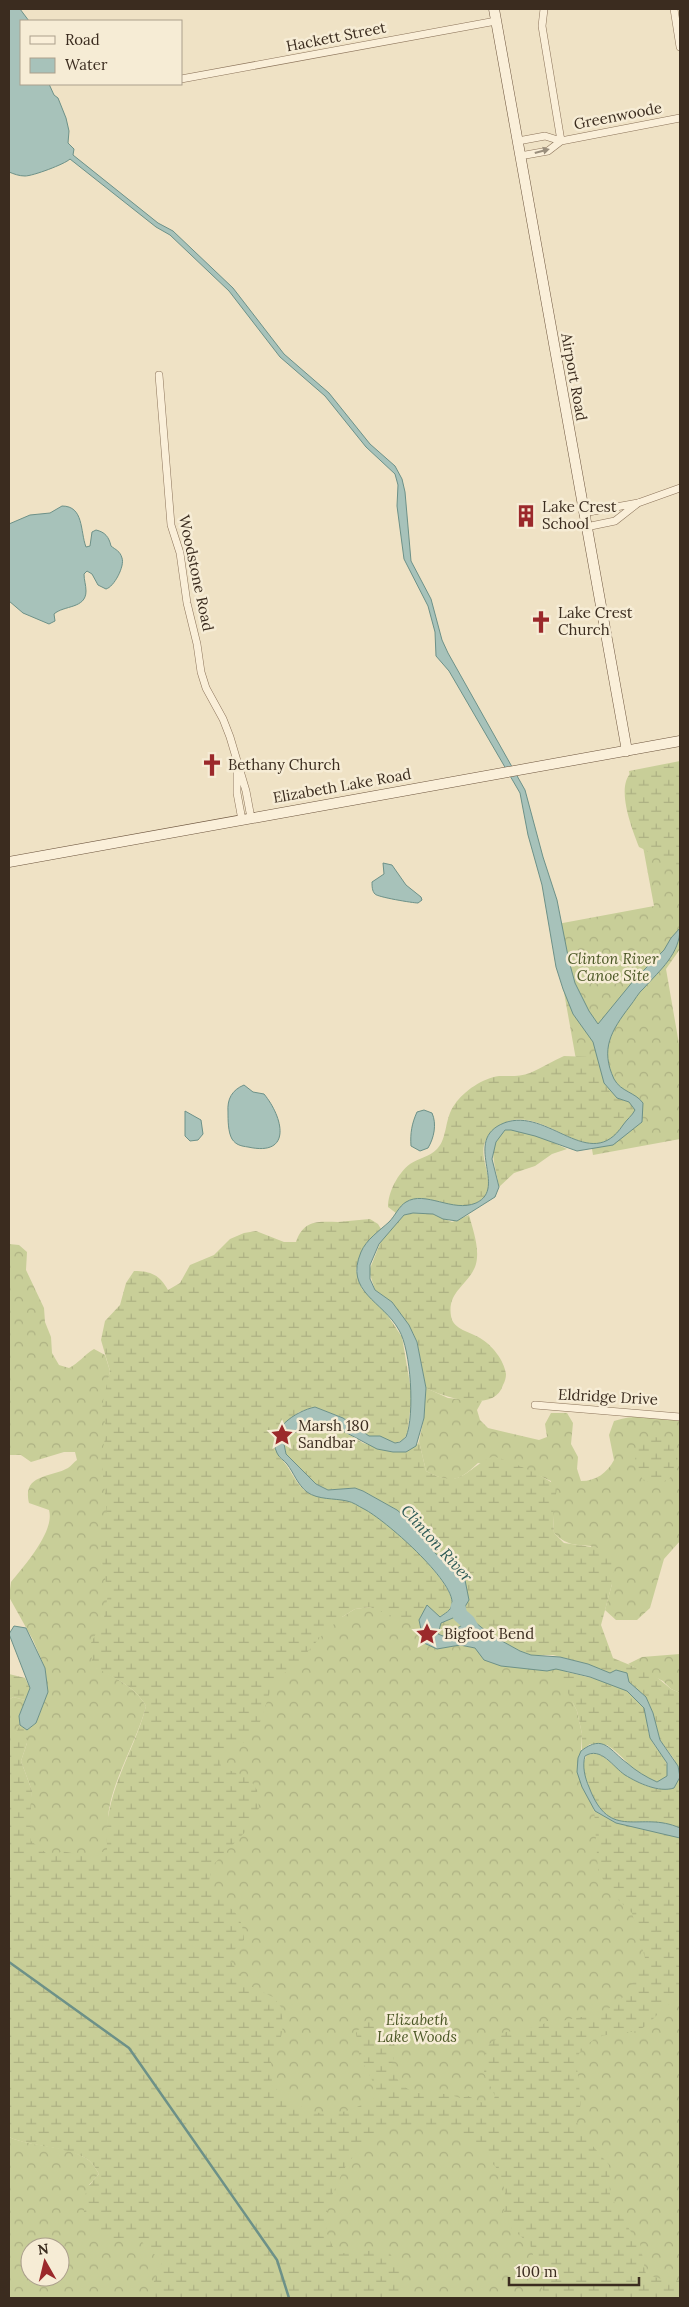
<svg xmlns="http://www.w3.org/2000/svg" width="689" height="2307" font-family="Lora,serif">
  <defs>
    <pattern id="forest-crowns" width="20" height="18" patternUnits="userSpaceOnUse" patternTransform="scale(1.25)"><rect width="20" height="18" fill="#c8ce98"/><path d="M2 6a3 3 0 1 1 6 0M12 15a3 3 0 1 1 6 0" fill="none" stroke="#adb183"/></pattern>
    <pattern id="wetland-marsh" width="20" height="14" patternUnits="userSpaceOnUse" patternTransform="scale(1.25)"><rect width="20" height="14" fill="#c8ce98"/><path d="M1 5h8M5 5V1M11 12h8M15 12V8" fill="none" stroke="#adb183"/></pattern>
  </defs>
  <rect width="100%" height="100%" fill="#efe2c5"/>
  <path fill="url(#forest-crowns)" fill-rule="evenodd" d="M680 761V949L666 969 680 1050V1139L593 1155 552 925 654 906 629 771Z
    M9 1244 19 1245 27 1252 26 1270 44 1308 45 1322 51 1337 52 1353 59 1365 69 1368C79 1363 84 1355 94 1349L105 1355 110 1371 108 1382 342 1617 355 1609 370 1607 419 1620 424 1643 439 1648 460 1645 566 1667 573 1703 577 1711 582 1734 581 1751 595 1816 680 1822V2298H9V2137C34 2148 64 2144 87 2159 92 2162 96 2169 99 2174L89 2185 174 2170 9 1933 32 1791 21 1761 27 1743V1730L36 1723 48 1692 45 1668 33 1640 9 1597 11 1582C25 1565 55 1531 49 1510L29 1503C22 1474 50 1478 68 1468 71 1466 74 1462 77 1460L75 1452H64L31 1462 21 1455H9ZM93 1666 154 1698 108 1826C106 1789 137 1743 146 1706 135 1686 112 1676 93 1666ZM30 2247H60V2277H30Z
    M426 1388 448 1398 482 1401 477 1410 480 1420 488 1428 539 1440 547 1437 545 1424 551 1413H567L573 1423 571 1444 578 1457 577 1469 581 1481C596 1481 607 1473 614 1460L609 1435 614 1421C637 1413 657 1417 680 1421V1541L664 1559 650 1608 637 1620H616L605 1610 612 1584 591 1546C575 1545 566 1545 554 1533L551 1481 524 1469 478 1463C458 1482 451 1484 426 1471L419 1441 424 1418Z
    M680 1654V1693L671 1689 663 1681 628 1664 642 1657Z
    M13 1697 25 1700 19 1716 20 1725 10 1746 9 1700Z"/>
  <path fill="url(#wetland-marsh)" d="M680 762V867L639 847C632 829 615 786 632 772Z
    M564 1056 591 1057 597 1061 604 1083 610 1092 634 1107C635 1115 627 1119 623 1125 590 1175 548 1106 506 1122 502 1124 498 1129 495 1132 492 1135 488 1137 486 1140 475 1160 504 1189 476 1203 447 1217 421 1180 396 1213L388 1207C388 1192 398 1173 410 1164 419 1158 429 1157 437 1149 448 1138 444 1118 455 1104 464 1091 483 1078 499 1076 510 1076 520 1077 530 1073 541 1068 553 1061 564 1056Z
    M505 1130C525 1128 550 1141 567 1149L552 1154 535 1166 514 1173 499 1187C497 1169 484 1143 505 1130Z
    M413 1213 433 1214 452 1222 469 1215C473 1230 481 1251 475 1267 467 1286 447 1292 451 1316 453 1330 471 1332 480 1338 492 1345 504 1360 506 1374 506 1378 505 1381 503 1385 494 1414 444 1397 426 1388L417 1342 413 1333 392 1302 375 1290 369 1271 381 1241 404 1215Z
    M370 1219 378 1224 381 1229 366 1244 356 1270 362 1289 384 1310 402 1337 412 1396 407 1434 403 1440 395 1443 377 1436H369L343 1418 315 1407 299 1412 280 1427 279 1457C290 1466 293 1480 304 1490 315 1499 331 1498 345 1500 354 1501 365 1509 373 1513 390 1522 454 1584 452 1603 451 1611 445 1613 439 1617L427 1606 419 1620H402L370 1607 355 1609 342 1617 324 1633 297 1664 283 1674 271 1689 260 1722 244 1742 219 1757 221 1767 249 1778 257 1790 259 1808 249 1828 212 1866 208 1886C225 1909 243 1907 244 1940L235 1949 231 1962 248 1985 273 1997 281 2007 283 2026 280 2042 271 2061 272 2085C308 2119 335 2123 377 2096L372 2080 360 2057 356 2033 365 2021C405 2017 394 2044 392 2070L401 2085 415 2093 448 2094 460 2098 468 2096 487 2105 493 2101 495 2096 484 2073 485 2052 487 2046 506 2032 541 2026 547 2021H561L602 2013 620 2001 636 1978 645 1958 632 1913 610 1892 598 1870 594 1809 616 1823 680 1838V1999C662 2004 656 2020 641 2029 636 2032 631 2032 626 2032 600 2035 592 2036 576 2058L581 2104 576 2119 580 2131 609 2165 610 2195 631 2232 640 2243 646 2275 666 2280H680V2298H545L530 2244 512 2229 504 2215 505 2191 499 2171 479 2148 453 2126 400 2125 380 2130 360 2147 344 2169 328 2204 326 2231 336 2254 387 2249 400 2269 398 2298H147L162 2262 137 2237 103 2239 85 2224C83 2201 82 2191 99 2174 96 2169 92 2162 87 2159 63 2145 34 2148 9 2137V1745L20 1725 27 1730V1743L21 1761 32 1791 30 1824 31 1841 52 1858 62 1851 91 1857 107 1850C107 1838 106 1824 109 1812 116 1775 137 1742 146 1706 135 1686 112 1676 92 1666L91 1643 104 1618 108 1594 100 1550 99 1527 107 1513 101 1457 107 1430 102 1412 103 1401 110 1371 101 1340 105 1321 120 1305 126 1283 134 1271C151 1271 160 1275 168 1290L180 1283 190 1265 214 1255 230 1239 244 1233 256 1231 284 1242H296C304 1219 319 1222 338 1222 348 1221 359 1220 370 1219Z
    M313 1426 343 1431 363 1443 393 1452 418 1444 419 1441 426 1471C463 1490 463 1470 493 1456 509 1461 546 1476 557 1487L553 1515 554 1533 564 1543 606 1549 615 1560 612 1584 601 1625 613 1658 654 1675 671 1689 680 1693V1773L674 1759 660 1740 653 1713 646 1697 629 1682 588 1664 553 1655H531L520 1651 491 1635 476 1623 468 1622 443 1636 438 1634 441 1623 460 1615 465 1580 459 1576 448 1561 436 1554 410 1521 397 1510 363 1491 355 1488 328 1490 316 1484 286 1454 284 1444 290 1434Z
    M654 1437 668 1439 677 1454 678 1467 669 1479 657 1484 644 1481C635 1468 632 1458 639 1443Z
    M556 1669C580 1677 634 1682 645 1709 648 1719 646 1730 651 1739 658 1754 670 1758 667 1776L659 1782C637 1779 625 1756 607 1745L590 1744 582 1750V1734L577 1711Z
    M9 1674 25 1678 30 1688 25 1700 13 1697 9 1700Z
    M596 1753C606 1757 613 1765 622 1772 634 1782 658 1793 674 1788L680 1777V1828C663 1820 640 1822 622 1822 596 1822 587 1782 583 1763L587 1755Z"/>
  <path fill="#a7c2ba" stroke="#6d9188" d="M9 9H20L29 21H21V84H49L54 95 58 98 66 118 69 131 68 143 74 149 73 155 158 223 173 231 233 288 284 354 329 393 370 444 395 466 402 479 405 492 411 561 431 599 442 640 448 653 525 790 543 857 557 900 569 961 575 983 589 1011 598 1024 634 980 664 950 671 938 680 928C680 954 660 970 644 988 638 993 635 1000 630 1006 611 1031 600 1049 614 1079 621 1092 635 1092 643 1103L642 1122 613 1145 577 1151 535 1136 511 1130H505L496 1142 492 1159 499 1187 495 1197 457 1221 443 1219 433 1214 413 1213 404 1215 379 1244 370 1265V1279L375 1290 392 1302 409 1325 417 1342 426 1388 425 1402 424 1418 416 1446 406 1452H393L377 1449 343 1431 330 1432 313 1426 290 1434 284 1444 286 1454 316 1484 328 1490 355 1488 363 1491 397 1510 410 1521 436 1554 446 1559 459 1576 465 1580 469 1600 460 1615 441 1623 438 1634 443 1636 468 1622 476 1623 491 1635 520 1651 531 1655 560 1657 588 1664 610 1673 616 1670 627 1673 629 1682 646 1697 653 1713 660 1740 678 1766 680 1777 674 1788C659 1793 638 1783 625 1775 613 1767 601 1746 585 1756 582 1766 585 1778 589 1787 610 1843 640 1810 680 1828V1838L616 1823 595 1811 582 1787 577 1772 578 1758 581 1751C604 1733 610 1751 627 1763 636 1771 646 1777 657 1782L667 1776V1763L650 1738 644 1708 627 1691 590 1677 556 1669 547 1671 501 1666 484 1660 475 1648 460 1645 437 1649 424 1643 419 1620 427 1605 440 1617C445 1613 451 1611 452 1604 455 1581 384 1519 364 1509 358 1506 353 1502 347 1501 334 1498 318 1500 307 1492 297 1484 294 1473 287 1464 284 1460 279 1458 277 1453 266 1430 296 1411 315 1407L343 1418 369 1436H380L395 1443 400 1442 406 1437C415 1415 411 1350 399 1330 383 1301 344 1292 361 1252 366 1240 379 1231 389 1222 395 1216 399 1206 406 1202 425 1190 453 1213 476 1203 509 1188 461 1140 504 1123 548 1106 590 1175 623 1125 627 1119 632 1116 635 1110L629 1102 617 1098 604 1083 593 1042 573 1014 563 989 556 967 542 885 528 835 520 793 449 671 436 656 435 632 428 606 404 559 397 506 398 485 395 474 366 447 325 396 280 357 229 291 170 235 156 227 70 159C65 164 33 176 25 176 19 176 14 174 9 172Z
    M62 506C84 506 80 531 86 547L90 546 92 532 96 530C105 532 109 537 111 546 116 550 120 551 122 558 125 566 114 587 106 589L98 585 92 574 87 571 84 574C84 580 86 585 86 591 86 609 64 605 54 614L55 621 49 624 23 613 9 601V524L30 515 50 513Z
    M383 863 392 865 406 885 421 897 422 900 418 903C413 903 377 897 375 894 372 891 372 886 372 882L384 874Z
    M244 1085 253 1092 264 1094C283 1117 293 1157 248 1147 241 1146 236 1145 232 1139 228 1132 228 1120 228 1112 227 1099 232 1090 244 1085Z
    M424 1110 432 1113C437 1124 434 1138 428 1148L420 1151 411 1146C410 1133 412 1123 417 1112Z
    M185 1111 201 1120 203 1134 198 1140 190 1141 185 1136Z
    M14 1626 26 1628 45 1668 48 1692 36 1723 27 1730 20 1725 19 1716 30 1688 9 1634Z"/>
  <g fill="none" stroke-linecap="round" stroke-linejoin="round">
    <path stroke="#6d9188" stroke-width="2.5" d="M9 1962 129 2048 277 2260 289 2298"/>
    <path stroke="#a7c2ba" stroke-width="15" d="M458 1607 460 1615 468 1622 477 1639"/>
    <defs>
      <path id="street" d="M544 9 542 26 561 141
        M674 9 680 47
        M181 79 496 21
        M518 141 545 136 561 141 680 118
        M520 156 548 151 561 141
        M159 375 171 525 180 553 187 603 197 644 201 672 206 688 223 719 230 737 246 791 251 818
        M583 513 638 503 680 488
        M586 527 615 521 638 503
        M237 772V793L242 820
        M535 1405 680 1417"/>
      <path id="secondary" d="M494 9 627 751
        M9 862 680 741"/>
    </defs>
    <use href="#street" stroke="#8b735a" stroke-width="8"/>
    <use href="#secondary" stroke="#6d553e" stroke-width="11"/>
    <use href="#street" stroke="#faefd9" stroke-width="7"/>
    <use href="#secondary" stroke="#faefd9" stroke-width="10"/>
  </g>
  <defs><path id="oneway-solid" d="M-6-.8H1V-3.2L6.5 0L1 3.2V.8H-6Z" transform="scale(1.25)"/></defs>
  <use fill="#9a8e7c" href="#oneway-solid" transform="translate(542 151) rotate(-15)"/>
  <defs>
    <symbol id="building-bare" viewBox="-9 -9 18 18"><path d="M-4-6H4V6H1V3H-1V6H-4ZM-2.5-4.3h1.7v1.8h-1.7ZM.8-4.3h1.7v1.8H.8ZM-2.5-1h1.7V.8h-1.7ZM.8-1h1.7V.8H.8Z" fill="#9b292b" stroke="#f6ecd5" stroke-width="2.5" paint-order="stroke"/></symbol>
    <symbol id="church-bare" viewBox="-9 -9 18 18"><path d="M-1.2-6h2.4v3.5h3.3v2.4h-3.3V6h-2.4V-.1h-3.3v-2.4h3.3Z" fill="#9b292b" stroke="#f6ecd5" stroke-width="2.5" paint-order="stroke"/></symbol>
    <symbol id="sight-bare" viewBox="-9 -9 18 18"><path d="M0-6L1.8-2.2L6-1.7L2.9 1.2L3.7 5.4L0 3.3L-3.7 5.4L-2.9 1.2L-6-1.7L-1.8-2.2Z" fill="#9b292b" stroke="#f6ecd5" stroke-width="2.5" paint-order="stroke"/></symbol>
  </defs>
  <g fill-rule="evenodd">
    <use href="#building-bare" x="510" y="500" width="32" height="32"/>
    <use href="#church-bare" x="525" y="606" width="32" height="32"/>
    <use href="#church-bare" x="196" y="749" width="32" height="32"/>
    <use href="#sight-bare" x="266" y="1419" width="32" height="32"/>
    <use href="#sight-bare" x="411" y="1618" width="32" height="32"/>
  </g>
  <g text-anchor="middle" stroke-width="5" stroke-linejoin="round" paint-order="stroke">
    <g font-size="15" fill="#3b2c1f" stroke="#f6ecd5">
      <text transform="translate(336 37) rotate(-11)" y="5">Hackett Street</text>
      <text transform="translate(618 116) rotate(-11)" y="5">Greenwoode</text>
      <text transform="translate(574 377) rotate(80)" y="5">Airport Road</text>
      <text transform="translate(196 573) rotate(78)" y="5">Woodstone Road</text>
      <text transform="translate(342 786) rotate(-10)" y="5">Elizabeth Lake Road</text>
      <text transform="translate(608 1397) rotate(3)" y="5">Eldridge Drive</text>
    </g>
    <g font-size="15" fill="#3b2c1f" stroke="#f6ecd5" text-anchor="start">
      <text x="542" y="512">Lake Crest<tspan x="542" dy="17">School</tspan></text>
      <text x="558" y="618">Lake Crest<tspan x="558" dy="17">Church</tspan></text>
      <text x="228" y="770">Bethany Church</text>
      <text x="298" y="1431">Marsh 180<tspan x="298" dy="17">Sandbar</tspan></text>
      <text x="444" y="1639">Bigfoot Bend</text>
    </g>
    <g font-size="15" font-style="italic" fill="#4b5725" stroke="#f6ecd5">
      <text x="613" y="964">Clinton River<tspan x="613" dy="17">Canoe Site</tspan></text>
      <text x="417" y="2025">Elizabeth<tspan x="417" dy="17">Lake Woods</tspan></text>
    </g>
    <g font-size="16" font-style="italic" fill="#2e5b57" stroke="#f6ecd5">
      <text transform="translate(437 1543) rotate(48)" y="6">Clinton River</text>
    </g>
  </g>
  <rect width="689" height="2307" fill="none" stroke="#3b2c1f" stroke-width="20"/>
  <rect x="20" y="20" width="162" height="65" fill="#f6ecd5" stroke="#ab9f8c"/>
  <rect x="30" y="36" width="25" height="8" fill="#faefd9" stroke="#ab9f8c"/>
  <text x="65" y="45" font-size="15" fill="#3b2c1f">Road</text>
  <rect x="30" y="58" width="25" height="15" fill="#a7c2ba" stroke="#ab9f8c"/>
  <text x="65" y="70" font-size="15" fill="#3b2c1f">Water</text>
  <g transform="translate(45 2262) rotate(352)"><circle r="24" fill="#f6ecd5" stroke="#ab9f8c"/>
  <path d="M0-4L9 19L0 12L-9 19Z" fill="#9b292b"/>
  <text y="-8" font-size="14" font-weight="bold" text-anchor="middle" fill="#3b2c1f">N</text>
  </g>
  <path d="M509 2277v8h130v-8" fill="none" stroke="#3b2c1f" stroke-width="2.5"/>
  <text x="516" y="2277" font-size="15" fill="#3b2c1f" stroke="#f6ecd5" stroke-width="4" paint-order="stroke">100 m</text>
</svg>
